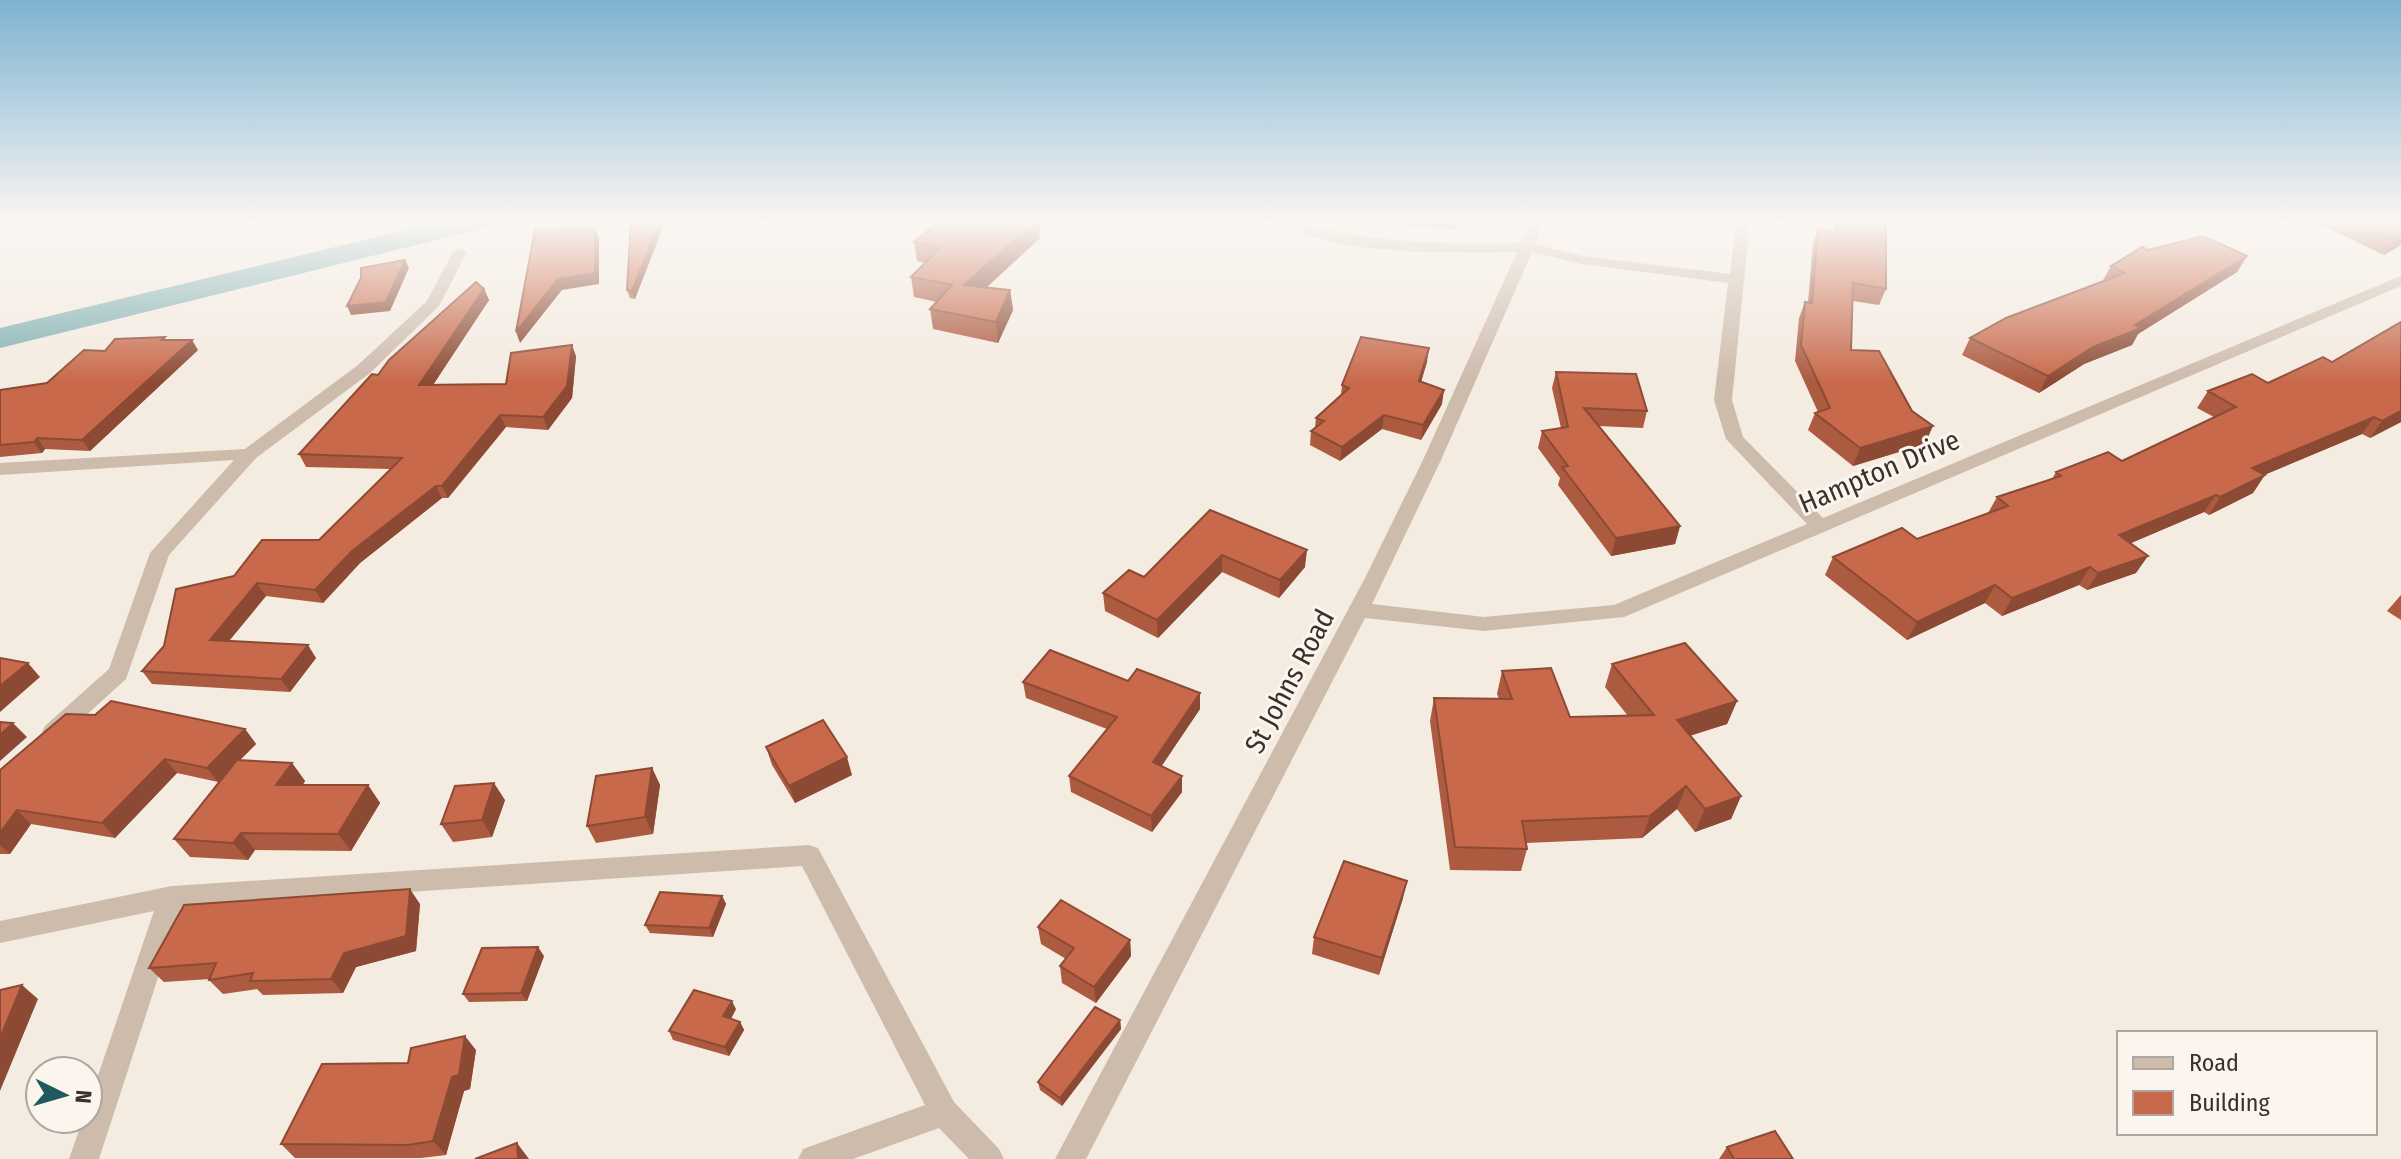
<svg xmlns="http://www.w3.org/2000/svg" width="2401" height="1159" font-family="'Fira Sans Condensed',sans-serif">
  <rect width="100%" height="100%" fill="#f4ebe1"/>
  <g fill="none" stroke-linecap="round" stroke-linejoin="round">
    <path fill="#7fb0b2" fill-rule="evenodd" d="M447 220H497L493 226 0 348V328Z"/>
    <path fill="#cdbbac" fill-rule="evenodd" d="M1286 220H1301L1304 224C1377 243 1446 245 1521 243L1531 220H1545L1535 244 1582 256 1730 274 1736 220H1750L1732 400 1743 437 1823 518 2396 278 2401 276V286L1624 617 1484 631 1365 618 1086 1159H1055L1365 578 1423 460 1517 252C1471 253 1314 257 1286 220ZM1532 252 1582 264 1728 283 1714 400 1726 439 1807 524 1614 605 1484 617 1372 604 1441 460Z
      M460 248 467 252 439 306 370 373 256 458 169 555 126 679 61 738 53 741 45 738 42 732 45 726 109 669 150 553 234 460 0 475V463L245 449 358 365 427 301 453 252Z
      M809 845 818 848 954 1102 999 1149 1004 1159H969L939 1128 853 1159H798L803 1149 925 1105 802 866 181 907 99 1159H69L83 1119H88V1105L154 911 0 943V921L172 886Z"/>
  </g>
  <path fill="#ac5a40" d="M631 220 635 299 630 298 627 290Z
    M1379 220H1457L1456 229 1379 224Z
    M1836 220H1886V289L1879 305 1853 301 1851 350 1925 444 1853 466 1808 430 1815 413 1818 412 1795 361 1799 318 1805 302H1808L1813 244 1818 228 1834 231Z
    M2311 220H2401V245L2384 255Z
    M1040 238 986 288 1010 290 1013 310 998 343 933 329 930 309 937 302 914 297 911 277 925 263 917 261 914 242Z
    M2148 250 2247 256 2237 272 2138 334 2132 345 2084 364 2039 393 1962 355 1970 338 2102 282 2111 266Z
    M484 289 489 300 433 385 506 384 576 356 572 398 548 430 506 427 448 498H442L360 563 323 603 266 596 229 641 316 658 290 692 152 684 142 671 234 576 319 540 390 469 306 467 299 454 378 375Z
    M2401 322V422L2370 438 2362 434 2264 475 2253 493 2209 515 2204 512 2130 543 2136 573 2087 590 2079 585 2002 616 1985 603 1907 640 1825 575 1833 557 1917 539 1988 513 1997 497 2052 479 2056 472 2122 461 2214 417 2197 408 2208 391 2268 383 2332 362Z
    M167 340 198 350 90 451 45 449 42 453 0 457V390L47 383 105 351Z
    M1427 362 1421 382 1442 404 1421 440 1382 429 1340 461 1310 445 1311 431 1315 428 1316 418 1341 395 1342 385Z
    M1556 372 1647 411 1643 428 1598 426 1680 526 1675 544 1611 556 1558 485 1560 478 1538 448 1542 431 1561 428 1552 388Z
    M1210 510 1305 567 1279 598 1222 572 1158 638 1105 611 1103 593 1144 577Z
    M2401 595V620L2387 611Z
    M1612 664 1737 701 1727 724 1690 736 1741 796 1731 819 1695 832 1677 809 1642 838 1526 843 1527 849 1521 871 1450 870 1430 721 1434 698 1499 699 1497 694 1502 671 1570 717 1628 716 1605 687Z
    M1128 681 1200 693V709L1161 766 1182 792 1152 832 1071 792 1069 776 1107 729 1026 698 1023 682Z
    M245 729 256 744 240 760 292 763 305 781 303 785H368L380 803 351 851 255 850 248 860 190 857 174 839 218 782 177 773 115 838 31 824 10 854H0V770Z
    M766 747 852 775 795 803 772 765Z
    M652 768 660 785 653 834 596 843 587 826Z
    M505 800 492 837 453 842 441 824Z
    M722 896 726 904 713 937 650 933 645 925Z
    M1403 898 1379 975 1312 954 1314 937Z
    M420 904 416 951 356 967 343 993 263 995 257 989 223 994 209 980 210 979 164 982 149 968Z
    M1038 927 1130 940 1131 956 1096 1003 1062 983 1060 966 1066 959 1041 944Z
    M544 956 527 1001 469 1002 463 994Z
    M736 1009 731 1019 740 1022 744 1030 729 1056 673 1040 669 1031Z
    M1120 1020 1121 1029 1062 1106 1040 1090 1038 1082Z
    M476 1050 470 1089 464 1091 446 1155 421 1158H295L281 1144 408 1063Z
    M1727 1147 1793 1159H1719Z"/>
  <path fill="#8c4a34" d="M660 220H666L635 299 632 291Z
    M1037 220H1039L1040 238 967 305 964 285Z
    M595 228 599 238V284L562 290 520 343 516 332Z
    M2401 236V245L2384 255 2395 239Z
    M2247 256 2237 272 2138 334 2132 345 2084 364 2039 393 2048 376 2093 347 2135 325Z
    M405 260 409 268 390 311 351 315 347 306Z
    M484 289 489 300 425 397 419 385Z
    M1010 290 1013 310 998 343 996 322Z
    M192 340 198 350 90 451 82 440Z
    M572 345 576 356 572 398 548 430 543 417Z
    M1429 348 1427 362 1417 395 1419 381Z
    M1444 390 1442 404 1421 440 1423 425Z
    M2401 411V422L2370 438 2382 421Z
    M500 415 506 427 448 498 442 486Z
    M1384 415 1382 429 1340 461 1342 447Z
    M2374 417 2362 434 2240 485 2252 468Z
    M1933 426 1925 444 1853 466 1860 448Z
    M37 438 45 449 42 453 34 442Z
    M2265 475 2253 493 2209 515 2220 497Z
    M436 486 442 498 360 563 323 603 315 590 352 551Z
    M2216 495 2204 512 2108 553 2119 535Z
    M1680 526 1675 544 1611 556 1616 538Z
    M1307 550 1305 567 1279 598 1280 580Z
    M1222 555V572L1158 638 1157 620Z
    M2148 556 2136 573 2087 590 2098 573Z
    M2090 567 2079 585 2002 616 2012 598Z
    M257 583 266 596 219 653 210 640Z
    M1995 585 1985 603 1907 640 1917 622Z
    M308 645 316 658 290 692 281 679Z
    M28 663 40 677 0 712V686Z
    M1200 693V709L1153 779V762Z
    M1737 701 1727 724 1668 742 1677 720Z
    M13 723 27 737 0 761V735Z
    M245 729 256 744 218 782 207 768Z
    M847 757 852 775 795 803 789 786Z
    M165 759 177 773 115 838 102 823Z
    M292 763 305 781 290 802 276 785Z
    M652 768 660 785 653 834 645 817Z
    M1182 776V792L1152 832 1151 816Z
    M494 783 505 800 492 837 482 820Z
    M368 785 380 803 351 851 338 834Z
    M1686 786 1677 809 1642 838 1650 816Z
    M1741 796 1731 819 1695 832 1705 809Z
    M17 810 31 824 10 854 0 845V833Z
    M241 833 255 850 248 860 233 843Z
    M1407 881 1403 898 1379 975 1382 958Z
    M410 889 420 904 416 951 356 967 343 993 331 979 344 953Z
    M722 896 726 904 713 937 709 928Z
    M1130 940 1131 956 1096 1003 1094 987Z
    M538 947 544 956 527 1001 521 993Z
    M22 985 38 999 0 1091V1038Z
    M732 1001 736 1009 727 1025 723 1016Z
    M1120 1020 1121 1029 1062 1106 1060 1098Z
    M740 1022 744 1030 729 1056 725 1047Z
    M465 1036 476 1050 470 1089 464 1091 446 1155 433 1141Z
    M517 1143 529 1159H518Z"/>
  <path fill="#c8694b" stroke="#8c4a34" stroke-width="2" d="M631 220H660L632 291 627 290Z
    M941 220H1037L964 285 1010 290 996 322 930 309 952 285 911 277 940 248 914 242Z
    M1839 220H1886V289L1853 283 1851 350 1879 351 1912 411 1933 426 1860 448 1815 413 1830 408 1801 345 1805 302 1812 303 1818 228 1836 232Z
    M2355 220H2401V236L2395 239Z
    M595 228V273L558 279 516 332 535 229Z
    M2203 236 2247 256 2135 325 2141 328 2093 347 2048 376 1970 338 2006 318 2125 273 2111 266 2142 247 2148 250Z
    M405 260 386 302 347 306 361 278V268Z
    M476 282 484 289 419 385 506 384 511 353 572 345 567 386 543 417 500 415 442 486H436L352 551 315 590 257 583 210 640 308 645 281 679 142 671 164 646 176 589 234 576 262 540H319L402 458 299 454 372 374 378 375 389 360Z
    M2401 322V411L2382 421 2374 417 2252 468 2265 475 2220 497 2216 495 2119 535 2148 556 2098 573 2090 567 2012 598 1995 585 1917 622 1833 557 1902 528 1917 539 2008 506 1997 497 2061 476 2056 472 2108 452 2122 461 2236 407 2208 391 2252 374 2268 383 2323 357 2332 362Z
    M165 337 162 340H192L82 440 37 438 34 442 0 445V390L47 383 84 350 105 351 115 339Z
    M1361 337 1429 348 1419 381 1444 390 1423 425 1384 415 1342 447 1311 431 1324 421 1316 418 1349 388 1342 385Z
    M1556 372 1636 374 1647 411 1584 408 1680 526 1616 538 1562 467 1568 466 1542 431 1568 427Z
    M1210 510 1307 550 1280 580 1222 555 1157 620 1103 593 1129 570 1144 577Z
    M1685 643 1737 701 1677 720 1741 796 1705 809 1686 786 1650 816 1522 821 1527 849 1455 847 1434 698 1512 699 1502 671 1551 668 1570 717 1654 715 1612 664Z
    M1050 650 1128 681 1137 669 1200 693 1153 762 1182 776 1151 816 1069 776 1117 717 1023 682Z
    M0 658 28 663 0 686Z
    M111 701 245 729 207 768 165 759 102 823 17 810 0 833V770L66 714 95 715Z
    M823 720 847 757 789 786 766 747Z
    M0 722 13 723 0 735Z
    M237 760 292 763 276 785H368L338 834 241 833 233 843 174 839Z
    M652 768 645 817 587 826 596 776Z
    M494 783 482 820 441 824 455 786Z
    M1344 861 1407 881 1382 958 1314 937Z
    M410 889 406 936 344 953 331 979 250 981 253 973 209 980 216 963 149 968 184 905Z
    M660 892 722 896 709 928 645 925Z
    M1061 900 1130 940 1094 987 1060 966 1074 948 1038 927Z
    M538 947 521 993 463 994 482 948Z
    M22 985 0 1038V990Z
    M694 990 732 1001 723 1016 740 1022 725 1047 669 1031Z
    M1095 1007 1120 1020 1060 1098 1038 1082Z
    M465 1036 459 1075 452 1077 433 1141 408 1145 281 1144 322 1064 408 1063 411 1048Z
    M1775 1131 1793 1159H1734L1727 1147Z
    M517 1143 518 1159H475Z"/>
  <linearGradient id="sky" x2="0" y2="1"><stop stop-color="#7eb2d2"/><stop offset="0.58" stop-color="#faf6f2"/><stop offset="1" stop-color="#faf6f2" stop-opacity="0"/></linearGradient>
  <rect width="2401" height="382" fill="url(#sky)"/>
  <g text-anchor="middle" stroke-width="6" stroke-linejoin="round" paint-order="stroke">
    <g font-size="28" fill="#3b302b" stroke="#fbf5ee">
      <text transform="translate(1879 471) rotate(-23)" y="10">Hampton Drive</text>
      <text transform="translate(1289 681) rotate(-62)" y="10">St Johns Road</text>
    </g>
  </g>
  <rect x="2117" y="1031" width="260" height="104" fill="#fbf5ee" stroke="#aea6a0" stroke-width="2"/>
  <rect x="2133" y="1057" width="40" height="12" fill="#cdbbac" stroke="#aea6a0" stroke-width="2"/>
  <text x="2189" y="1071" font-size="24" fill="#3b302b">Road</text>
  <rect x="2133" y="1091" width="40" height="24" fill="#c8694b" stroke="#aea6a0" stroke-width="2"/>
  <text x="2189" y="1111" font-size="24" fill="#3b302b">Building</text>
  <g transform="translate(64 1095) rotate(95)"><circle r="38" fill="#fbf5ee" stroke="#aea6a0" stroke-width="2"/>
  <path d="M0-6L14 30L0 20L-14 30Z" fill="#1f5a5e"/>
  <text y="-12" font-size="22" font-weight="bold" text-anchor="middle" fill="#3b302b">N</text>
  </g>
</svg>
